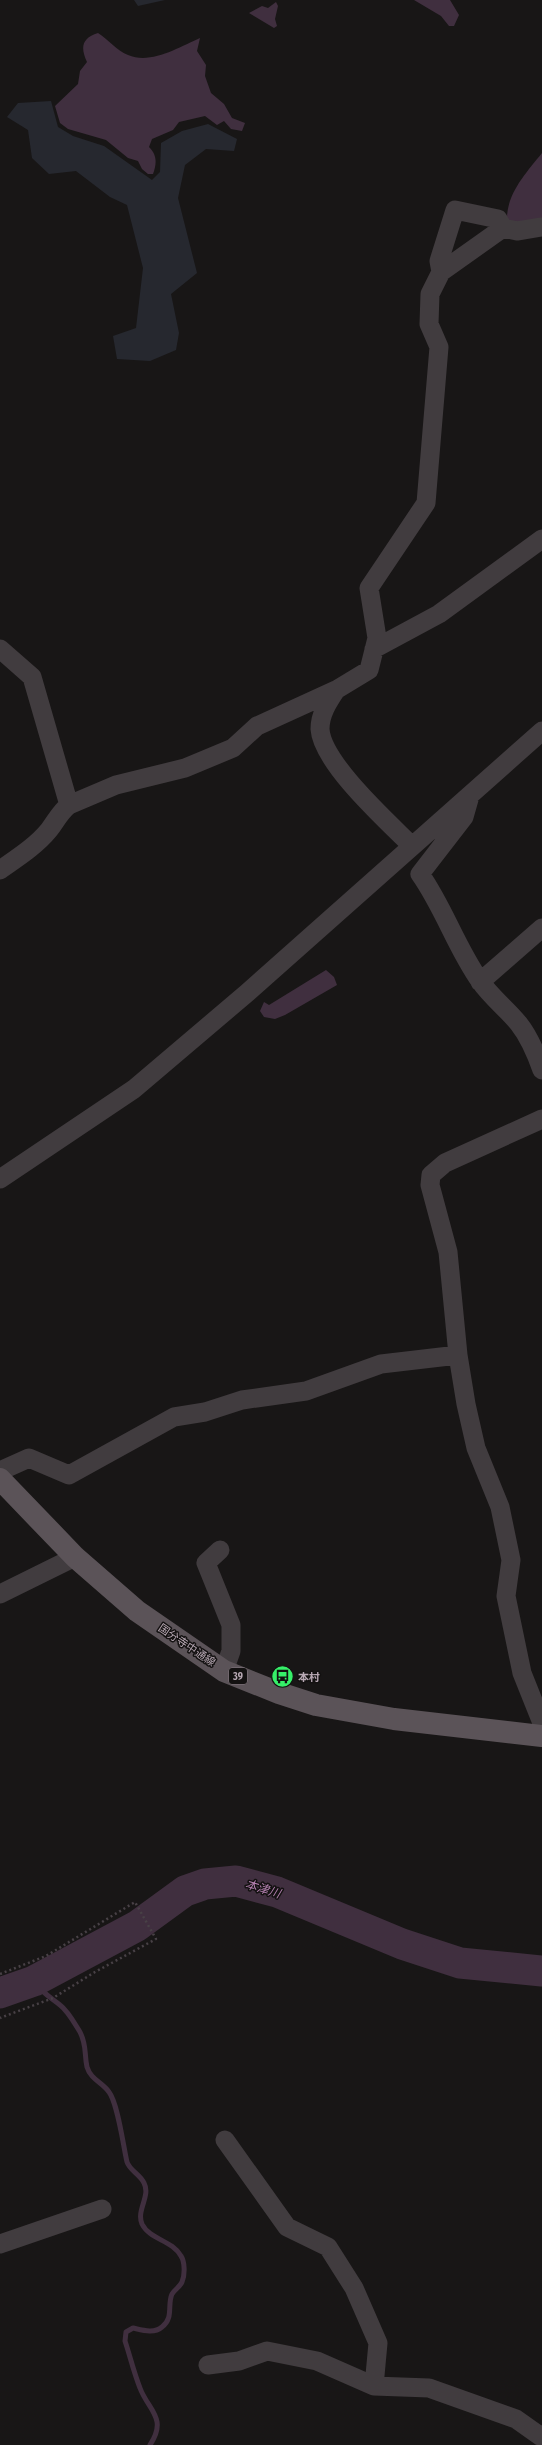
<svg xmlns="http://www.w3.org/2000/svg" width="542" height="2445" font-family="'Fira Sans Condensed','Noto Sans JP',sans-serif">
  <rect width="100%" height="100%" fill="#181616"/>
  <path fill="#26282f" d="M134 0H165L138 6Z
    M51 101 58 127 73 136 104 146 152 180 160 172 161 143 182 131 208 124 237 139 234 151 206 149 185 165 178 198 197 273 171 294 179 333 176 350 150 361 117 359 113 336 136 328 143 268 127 205 110 197 76 171 49 174 32 158 28 130 7 117 18 103Z"/>
  <path fill="#402f3f" d="M414 0H450L459 15 454 26H449L441 16Z
    M276 2 278 6 275 19 277 26 274 28 249 13 262 6 268 8Z
    M98 33C109 40 116 50 128 55 151 65 179 47 200 38L197 51 206 65 205 76 211 93 224 104 232 118 245 123 242 131 231 129 224 121 217 125 205 116 179 122 173 130 152 139 149 147C157 155 157 163 153 174H148L142 169 138 161 128 158 106 140 68 129 60 123 55 106 78 84 80 71 87 62C80 47 82 38 98 33Z
    M542 153V219L530 223 507 221C506 194 526 173 542 153Z
    M326 970 334 977 337 985 285 1015 275 1019 264 1017 260 1011 264 1002 269 1005Z"/>
  <g fill="none" stroke-linecap="round" stroke-linejoin="round">
    <path stroke="#402f3f" stroke-width="5" d="M34 1981C42 1993 50 1997 60 2005 68 2011 75 2024 80 2032 87 2046 84 2053 87 2067 91 2080 102 2082 109 2092 118 2104 123 2145 127 2162 130 2171 140 2174 144 2183 151 2196 136 2210 142 2224 150 2240 172 2240 181 2256 185 2262 185 2275 182 2282 180 2287 175 2289 172 2294 167 2305 174 2318 162 2327 154 2334 142 2330 133 2328L126 2332 125 2341C130 2356 134 2373 140 2388 148 2410 168 2418 150 2445"/>
    <path stroke="#402f3f" stroke-width="31" d="M0 1993 34 1981 137 1926 185 1891 205 1884 236 1881 277 1892 402 1944 460 1963 542 1971"/>
    <path stroke="#484146" stroke-width="2.5" stroke-dasharray="2 3" stroke-linecap="butt" d="M0 1974 46 1956 135 1902 156 1939 95 1972 53 1998 0 2018"/>
    <path stroke="#413c3f" stroke-width="19" d="M503 228 517 231 542 227
      M0 649 32 677 69 805C60 812 56 821 49 830 36 846 17 858 0 870
      M374 649 439 614 542 539
      M336 690C328 702 320 714 320 729 322 763 388 822 412 846
      M470 796 464 817 420 874C444 908 456 947 480 981 491 997 507 1009 519 1024 530 1038 536 1053 542 1070
      M69 805 116 785 185 768 233 748 257 726 336 690 369 670 377 638 369 588 426 503 439 347 429 324 430 294 441 272 439 261 455 210 498 219 503 228 441 272
      M480 982 542 928
      M542 1119 445 1163 431 1175 430 1185 448 1252 458 1355 466 1404 476 1448 500 1507 511 1560 506 1596 522 1673 542 1723
      M0 1179 134 1089 247 993 542 731
      M0 1471 29 1458 69 1475 174 1417 205 1412 242 1400 306 1391 381 1364 458 1355
      M220 1550 206 1563 231 1625V1651L224 1671
      M0 1594 75 1557
      M225 2140 287 2227 328 2247 354 2288 378 2343 374 2386
      M0 2244 102 2209
      M208 2365 239 2361 267 2351 317 2361 374 2386 429 2388 516 2419 540 2436 542 2435"/>
    <path stroke="#5b5358" stroke-width="22" d="M0 1479 75 1557 137 1611 224 1671 279 1693 316 1705 394 1719 542 1736"/>
  </g>
  <defs>
    <symbol id="bus-disc" viewBox="-11 -11 22 22"><circle r="9.5" fill="#36f069" stroke="#131111"/><path d="M-5-6H5V4H4V6H2V4H-2V6H-4V4H-5ZM-3.5-4V0h7V-4ZM-3.5 1.2v1.5H-2V1.2ZM2 1.2v1.5H3.5V1.2Z" fill="#111"/></symbol>
  </defs>
  <g fill-rule="evenodd">
    <use href="#bus-disc" x="270" y="1664" width="25" height="25"/>
  </g>
  <g text-anchor="middle" stroke-width="3" stroke-linejoin="round" paint-order="stroke">
    <rect fill="#131111" stroke="#867b82" stroke-width="1" x="229" y="1668" width="18" height="16" rx="3"/>
    <g font-size="10" font-weight="bold" fill="#b7a8b3">
      <text x="238" y="1680">39</text>
    </g>
    <g font-size="11" fill="#b7a8b3" stroke="#131111">
      <text transform="translate(187 1645) rotate(34)" y="4">国分寺中通線</text>
    </g>
    <g font-size="11" font-weight="bold" fill="#b7a8b3" stroke="#131111" text-anchor="start">
      <text x="298" y="1681">本村</text>
    </g>
    <g font-size="12" font-style="italic" fill="#b27fae" stroke="#131111">
      <text transform="translate(263 1889) rotate(17)" y="4">本津川</text>
    </g>
  </g>
</svg>
